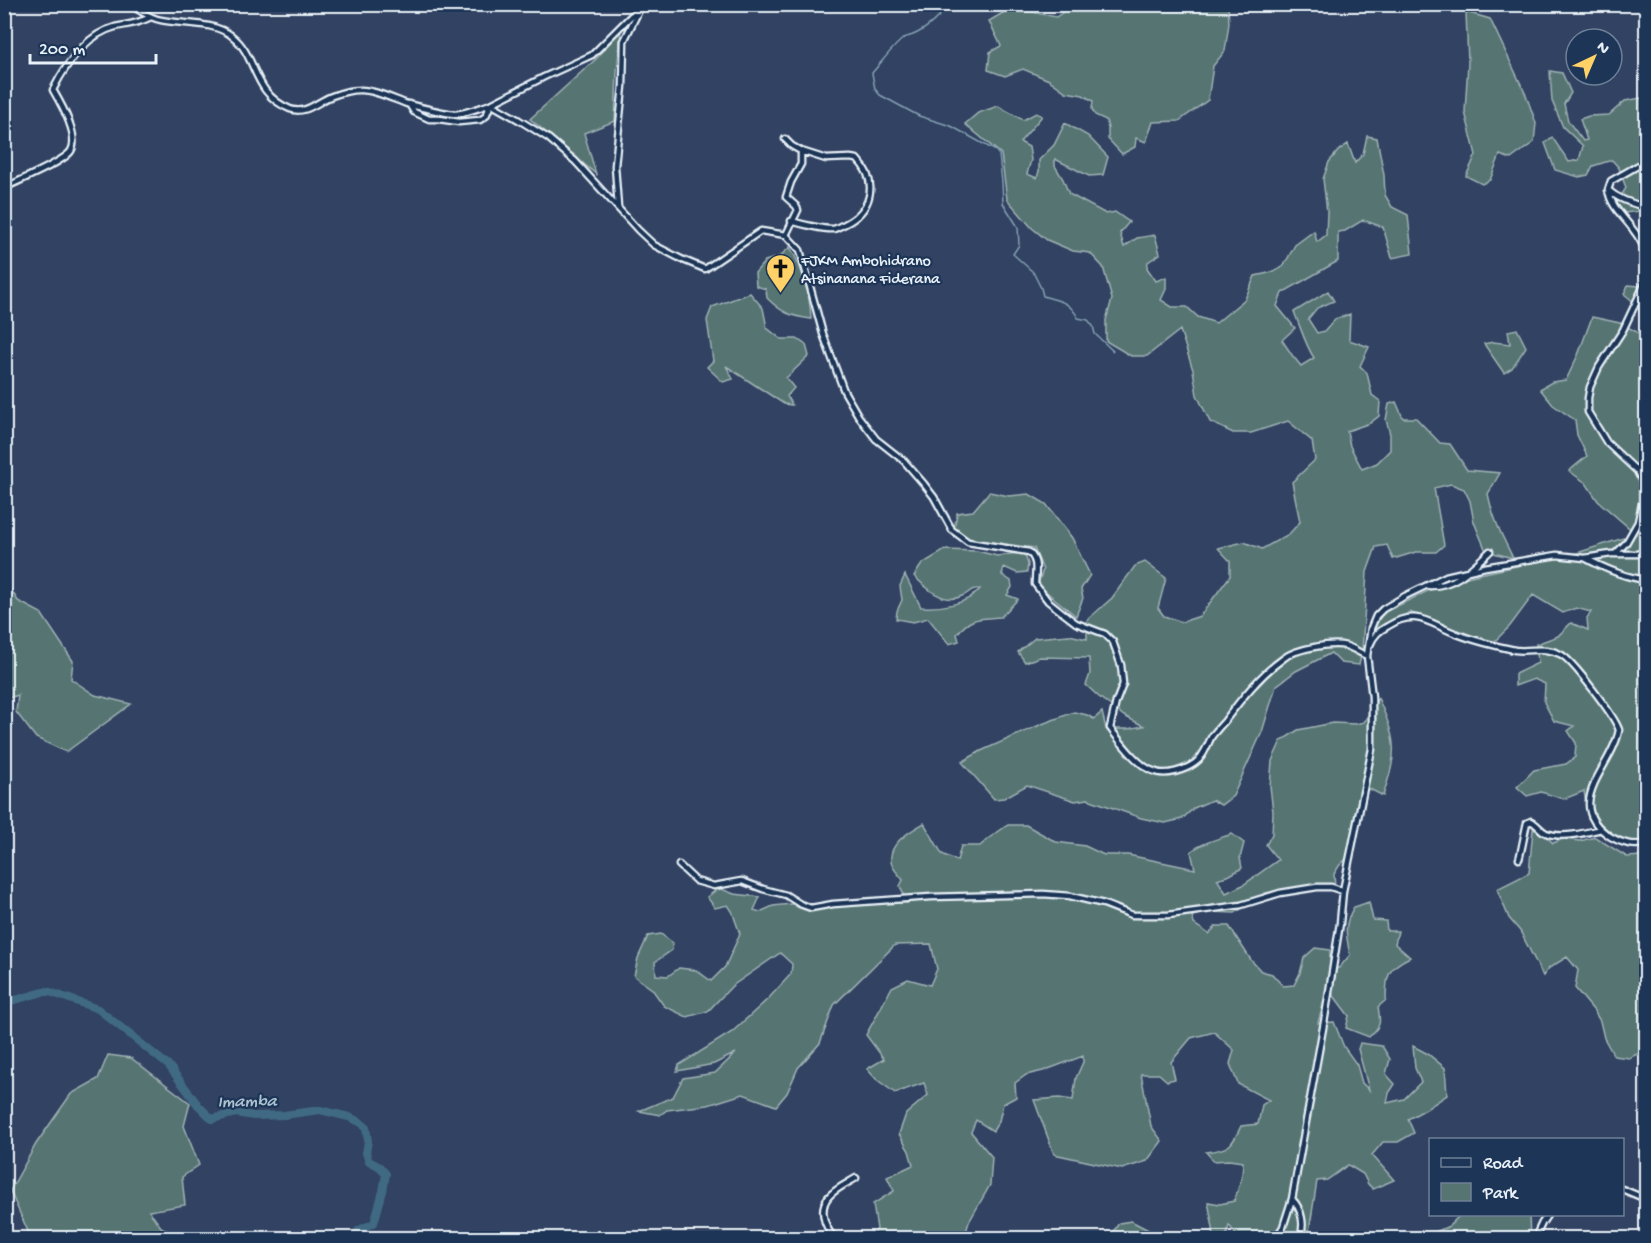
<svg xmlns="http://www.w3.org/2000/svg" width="1651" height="1243" font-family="'Gochi Hand',sans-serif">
  <rect width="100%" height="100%" fill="#324262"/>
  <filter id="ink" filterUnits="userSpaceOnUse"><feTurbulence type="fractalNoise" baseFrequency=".0167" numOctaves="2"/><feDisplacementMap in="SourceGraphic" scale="12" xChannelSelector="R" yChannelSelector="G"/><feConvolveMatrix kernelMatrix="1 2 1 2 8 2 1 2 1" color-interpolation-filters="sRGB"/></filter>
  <g filter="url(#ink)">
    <path fill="#567472" stroke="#9fb2b5" stroke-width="1.5" d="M1069 5H1228L1229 23 1225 51 1213 66 1208 100 1179 121 1153 122 1146 142 1136 138 1135 147 1122 154 1108 139V128L1106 120 1095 115 1092 109 1093 101 1083 95 1066 92 1049 80 1023 69 1005 76 988 70 990 52 1001 46 989 21 1006 11 1032 12 1056 17 1070 7Z
      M1466 12 1490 19 1526 95 1536 123 1534 142 1511 159 1500 155 1490 180 1482 184 1466 176 1476 155 1465 112 1468 63Z
      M621 29 617 71 615 121 584 133 596 174 530 119 597 58Z
      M1550 71 1562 73 1571 93 1564 104 1568 121 1583 141 1587 140 1580 119 1589 116 1609 115 1625 101 1641 98 1646 103V123L1639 131 1643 139V149L1646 152V210L1625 213 1616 204 1626 188 1619 168 1612 160 1593 166 1588 175 1579 177 1555 170 1545 143 1552 137 1569 162 1579 160 1583 146 1563 127 1552 101Z
      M998 106 1023 120 1036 113 1042 116 1020 142 1029 147 1031 160 1027 174 1037 178 1039 171V160L1054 145 1065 123 1088 136 1108 157 1103 175 1089 176 1055 159V166L1063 179 1069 194 1106 214 1115 212 1129 222 1120 233 1124 247 1137 238 1155 235 1160 254 1148 262 1147 268 1156 281 1166 277V289L1161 300 1172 307H1187L1198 317 1216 323 1245 299 1255 276 1273 272 1283 267 1295 245 1314 231 1317 242 1326 235 1327 212 1323 179 1329 162 1339 150 1348 144 1355 163 1363 154 1367 136 1377 138 1384 175 1385 195 1392 207 1408 215 1412 254 1392 258 1383 227 1363 220 1345 231 1338 232V261L1282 293 1277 306 1295 328 1282 340 1292 355 1301 366 1314 358C1305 344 1301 328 1294 312L1328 291 1334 301 1317 308 1308 319 1317 333 1325 331 1335 319 1350 314 1349 340 1369 347 1360 366 1367 373 1372 395 1380 401 1379 416 1370 423 1347 431 1350 446 1362 469 1377 463 1390 450V434L1386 420 1389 404 1396 402 1403 418H1416L1440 443 1450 444 1467 470 1500 473 1488 494C1493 519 1502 536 1513 558L1486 551 1474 522 1470 501 1464 489 1451 484 1434 488 1444 545 1436 552H1416L1393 559 1387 545 1376 547 1367 572 1362 652 1359 665 1341 663 1331 653 1296 671 1276 686 1262 732 1233 796 1221 805 1212 800 1194 808 1182 819 1165 823 1141 818 1088 799 1075 801 1027 785 1004 798 994 799 962 762 981 751 1042 724 1074 712 1087 715 1094 719 1102 712 1106 729H1127L1144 726 1124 716 1099 697 1086 685 1090 674 1089 658 1040 657 1025 662 1018 652 1035 638 1069 635 1087 639V620L1112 598 1135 566 1145 562 1166 578 1158 608 1164 616 1182 622 1200 616 1230 576V561L1218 548 1244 542 1262 549 1289 534 1300 522 1292 482 1315 460 1312 441 1288 421 1251 433H1233L1210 422 1197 395 1193 370 1180 330 1147 356H1131L1106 341V320L1112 299 1103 267 1090 253 1073 251 1047 240 1032 228 1007 199 1001 154 965 124 978 113Z
      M790 247C802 268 810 294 811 319 790 316 782 313 767 298L766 289 756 286 755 273 765 261 779 257Z
      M1628 285 1639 286C1648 299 1646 314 1646 329 1641 311 1639 305 1624 294Z
      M750 293 763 308 767 328 781 339H797L806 345 809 356 786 378 794 388 787 396 792 405 784 404 726 366 733 379 723 382 707 367 713 361 707 320 712 307Z
      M1592 317 1620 323 1646 337V840L1629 841 1608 831 1588 818 1584 791 1564 799 1541 792 1527 796 1517 787 1534 770 1566 764 1575 757 1576 743 1568 731 1574 726 1554 721 1544 702 1545 684 1534 679 1515 686V674L1538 663 1536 644 1558 636 1571 623 1588 630 1587 618 1591 612 1576 608 1563 613 1533 595 1510 626 1494 642 1453 631 1410 612 1388 626 1374 628 1383 613 1448 581 1577 553 1636 534 1598 501 1586 483 1569 471 1587 456 1577 435 1575 420 1553 405 1540 389 1552 382 1566 380 1578 355Z
      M1517 329 1526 347 1512 368 1504 373 1484 344 1493 342 1510 344 1508 331Z
      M989 492 1009 496 1029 494 1046 504 1072 538 1090 575 1081 589 1083 598 1076 616 1050 595 1038 584 1043 570 1034 548 970 539 954 529 957 513 973 511Z
      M945 550 977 551 997 556 1024 552 1028 564 1027 572 1017 573 1004 567 1002 575 1011 581 1012 587 1007 595 1018 599 1001 617C979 619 972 616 957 634L959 641 949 644 928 618 913 622 896 619 897 611 902 600 900 586 905 575 921 607C940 608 967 605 980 589 969 588 971 593 962 596 944 605 926 588 914 576L922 564Z
      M4 579 18 601 41 613 73 661 71 679 95 695 131 704 66 752 36 738 16 712 18 695 5 699Z
      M1378 698C1384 711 1392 730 1393 744 1395 762 1388 779 1383 796L1368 788 1358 811 1346 859 1339 866 1334 874 1335 886H1312L1296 890 1279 891 1265 893 1235 913 1212 912 1192 916 1194 924 1209 934 1216 926H1229L1251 960 1261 971 1272 974 1283 986 1294 985 1300 973 1304 958 1315 948 1330 950V968H1339L1350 955C1346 935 1343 925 1354 907L1369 902 1373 920 1386 921 1387 931H1398L1395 944 1410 957C1387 968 1386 976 1386 1000L1378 1007C1381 1023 1381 1026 1369 1037L1346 1028 1349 1016 1328 988 1318 1023 1334 1022 1344 1047 1357 1065 1362 1083 1369 1090 1358 1049 1360 1043 1382 1046 1390 1059 1386 1074 1395 1084 1389 1093 1387 1103 1404 1099 1421 1082 1415 1068 1413 1046 1428 1054 1445 1068 1447 1095 1426 1109 1408 1119 1414 1133 1398 1142H1383L1372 1155 1394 1180 1373 1189 1368 1184 1363 1174 1348 1165 1327 1180 1317 1181 1309 1232 1301 1238H1238L1229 1225 1226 1238H1214L1213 1228 1208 1202 1220 1204 1234 1201 1242 1177 1243 1162 1229 1160 1214 1161 1206 1152C1230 1149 1231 1147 1241 1126L1258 1124 1262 1105 1269 1100 1238 1084 1230 1064 1234 1050 1214 1032 1191 1038 1171 1062 1175 1079 1167 1081 1159 1074H1141L1151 1126 1162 1141 1147 1161 1122 1169 1054 1154 1034 1100 1059 1098 1073 1100 1076 1078 1083 1062V1056L1043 1071 1026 1075 1015 1083 1016 1097 1003 1104 999 1121 993 1131 976 1120 971 1132 992 1157 990 1185 969 1222 964 1238H871L877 1229 873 1204 894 1191 887 1177 913 1165 909 1151 899 1134 906 1114 928 1095 924 1083 895 1093 876 1079 867 1069 884 1059 866 1035 892 987 908 979 930 985 937 969 931 944 895 945 834 1005 820 1043 798 1068 787 1093 776 1106 743 1094 708 1105 667 1110 660 1115 639 1111 673 1097 683 1078 715 1073 736 1053 714 1064 677 1071 679 1065 732 1032 769 998 791 974 792 964 780 953 732 986 708 1011 687 1017 664 1006 652 989 634 976 638 958 648 936 661 934 673 943 672 950 655 962 656 975 668 976 679 968 696 970 711 981 725 967 740 934 732 911 728 905 715 908 707 897 719 888 734 894 760 897 754 910 760 912 773 906 791 904 907 903 900 886 903 880C900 876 894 870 892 865 885 845 910 831 924 823L942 854 957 861 961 846H980L989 838 1008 825H1026L1056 842 1085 846 1104 855H1128L1195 869 1191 852C1197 844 1221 838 1232 834L1244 843 1240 858 1242 868 1230 875 1217 879 1226 893 1243 885 1278 860 1266 845 1272 834 1273 812 1270 786 1272 761 1281 741 1298 730 1333 723 1356 724 1364 722Z
      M1533 829 1543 833 1553 843 1563 839 1580 841 1595 837 1627 857 1642 856 1646 846V1050L1629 1058 1614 1056 1604 1038 1600 1021 1594 1011 1575 988 1578 970 1567 957 1549 968 1543 976 1520 931 1509 918 1497 889 1529 873Z
      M108 1055 131 1058 190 1103 184 1126 199 1165 182 1177 185 1205 149 1211 161 1227 179 1238H31L10 1191 36 1144 71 1094 98 1079Z
      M1461 1214 1529 1215 1530 1238H1392L1404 1232 1422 1238 1449 1226Z
      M1131 1221 1164 1238H1111V1235L1119 1223Z"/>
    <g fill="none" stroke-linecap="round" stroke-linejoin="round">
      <path stroke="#83a1b2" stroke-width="1.5" d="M945 4C945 15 923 31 913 35 908 37 908 36 904 38 893 46 881 63 872 73L875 89 880 95 919 116 951 126 996 151 999 155 1002 182 1003 203 1018 227 1019 245 1013 254 1033 272 1041 288 1043 296C1059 301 1070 301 1078 318L1088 320 1093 326 1095 334 1113 351"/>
      <path stroke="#3f6b83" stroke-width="8" d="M4 1003 47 991 98 1009 169 1066 198 1105 212 1119 236 1113 254 1116 284 1115 320 1110 349 1117 360 1122 366 1127 368 1141 366 1153 369 1161 380 1167 386 1174 383 1191 374 1223 359 1230 353 1238"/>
      <defs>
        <path id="minor" d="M129 4C140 10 149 18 161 20 184 25 213 21 232 36 258 56 251 93 290 109 306 115 318 101 332 96 340 93 350 90 359 90 373 89 393 99 407 104 416 106 447 114 456 114 467 113 481 107 491 104L519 120 548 138 575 161 638 230 654 245 681 259 705 269 761 231 786 235 800 250 823 334 844 391 859 417 876 439 904 461 924 484 934 497 952 530 968 542 1029 552C1039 562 1035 571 1035 584L1048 601 1063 613 1076 623 1105 634 1113 642 1121 665 1123 684 1116 702 1110 728C1120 741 1139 768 1156 772 1167 776 1185 770 1195 763 1204 757 1207 745 1212 736 1216 731 1220 726 1224 722 1242 698 1260 675 1284 658 1295 649 1332 642 1346 646 1353 648 1360 653 1367 656
          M409 104 414 112 429 119H439L459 122 480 120 486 116 491 104 544 77 592 55 640 7
          M785 139 792 146 801 151V164L791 182 786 197 796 206 798 210 786 235
          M1646 161 1611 181 1608 190C1618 199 1633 204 1646 207
          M4 188C18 181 64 162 71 151 80 136 61 104 53 90 66 64 85 35 115 27 129 24 137 24 151 17
          M1608 190C1611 207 1624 217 1634 231 1639 237 1643 245 1646 252
          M618 207 615 166 623 86 624 41 642 4
          M791 221C801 224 825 230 834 229 837 228 840 226 843 225 871 212 880 183 857 159L850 158 826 159 801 151
          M1616 553 1626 543 1638 522 1643 499V483L1637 471 1607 443 1588 412V398L1590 387 1599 367 1623 330 1646 281
          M1585 558C1605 569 1624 577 1646 580
          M1429 586C1455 587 1473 567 1490 551
          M1370 645C1374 635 1379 631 1388 626 1417 608 1430 624 1457 634 1475 641 1496 646 1515 650 1530 652 1545 646 1560 654 1572 659 1615 717 1619 730 1613 767 1560 804 1611 837 1621 843 1635 847 1646 843
          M1519 859C1521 854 1526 825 1527 823 1528 822 1530 822 1531 821 1537 824 1540 830 1546 833 1562 839 1585 833 1601 829
          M679 865 696 881 714 886 742 881 763 889 786 895 800 904 811 908 833 904 931 897 1043 894 1070 896 1104 904 1132 915H1168L1241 905 1280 893 1317 887H1331L1343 891
          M1622 1189 1646 1199
          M1292 1199C1302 1209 1305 1225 1300 1238
          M836 1238C829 1233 828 1229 825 1222 817 1196 838 1189 856 1178
          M1276 1238 1283 1227 1292 1199 1325 1017 1340 923 1343 891 1372 749V697L1367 656 1371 628 1376 616 1383 609 1405 596 1446 576 1485 567 1557 555 1585 558 1611 554H1638L1646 549
          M1535 1238 1542 1223 1548 1214"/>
      </defs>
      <use href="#minor" stroke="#e8f1f8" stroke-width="9"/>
      <use href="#minor" stroke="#1d3557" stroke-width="4.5"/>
    </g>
  </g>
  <defs>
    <symbol id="church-pin" viewBox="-11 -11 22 30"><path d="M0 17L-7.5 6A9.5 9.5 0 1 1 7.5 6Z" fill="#ffd166" stroke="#1d3557"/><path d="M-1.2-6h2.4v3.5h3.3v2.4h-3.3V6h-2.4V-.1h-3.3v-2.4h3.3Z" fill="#111"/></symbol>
  </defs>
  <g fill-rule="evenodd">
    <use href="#church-pin" x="764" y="252" width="33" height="45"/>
  </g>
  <g text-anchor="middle" stroke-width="4.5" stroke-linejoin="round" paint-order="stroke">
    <g font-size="16" fill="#e8f1f8" stroke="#1d3557" text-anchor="start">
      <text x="801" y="265">FJKM Ambohidrano<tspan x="801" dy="18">Atsinanana Fiderana</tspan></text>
    </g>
    <g font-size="18" font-style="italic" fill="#adc2cf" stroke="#1d3557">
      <text transform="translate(247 1100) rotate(-1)" y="6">Imamba</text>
    </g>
  </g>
  <rect width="1651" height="1243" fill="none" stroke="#1d3557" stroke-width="24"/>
  <rect x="12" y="12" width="1627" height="1219" fill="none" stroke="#e8f1f8" stroke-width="2" filter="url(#ink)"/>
  <rect x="1429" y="1138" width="195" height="78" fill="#1d3557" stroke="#6e8097" stroke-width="1.5"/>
  <rect x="1441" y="1158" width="30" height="9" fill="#1d3557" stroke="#6e8097" stroke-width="1.5"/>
  <text x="1483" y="1168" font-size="18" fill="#e8f1f8">Road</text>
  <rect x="1441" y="1183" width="30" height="18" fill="#567472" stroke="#6e8097" stroke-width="1.5"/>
  <text x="1483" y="1198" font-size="18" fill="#e8f1f8">Park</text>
  <g transform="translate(1594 57) rotate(44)"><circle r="28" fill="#1d3557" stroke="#6e8097" stroke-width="1.5"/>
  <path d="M0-4.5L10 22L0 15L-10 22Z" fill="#ffd166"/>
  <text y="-9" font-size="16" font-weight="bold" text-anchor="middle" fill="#e8f1f8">N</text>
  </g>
  <path d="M30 54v9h126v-9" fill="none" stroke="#e8f1f8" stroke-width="3"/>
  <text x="39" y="54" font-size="18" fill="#e8f1f8" stroke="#1d3557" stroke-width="4.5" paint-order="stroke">200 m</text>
</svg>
